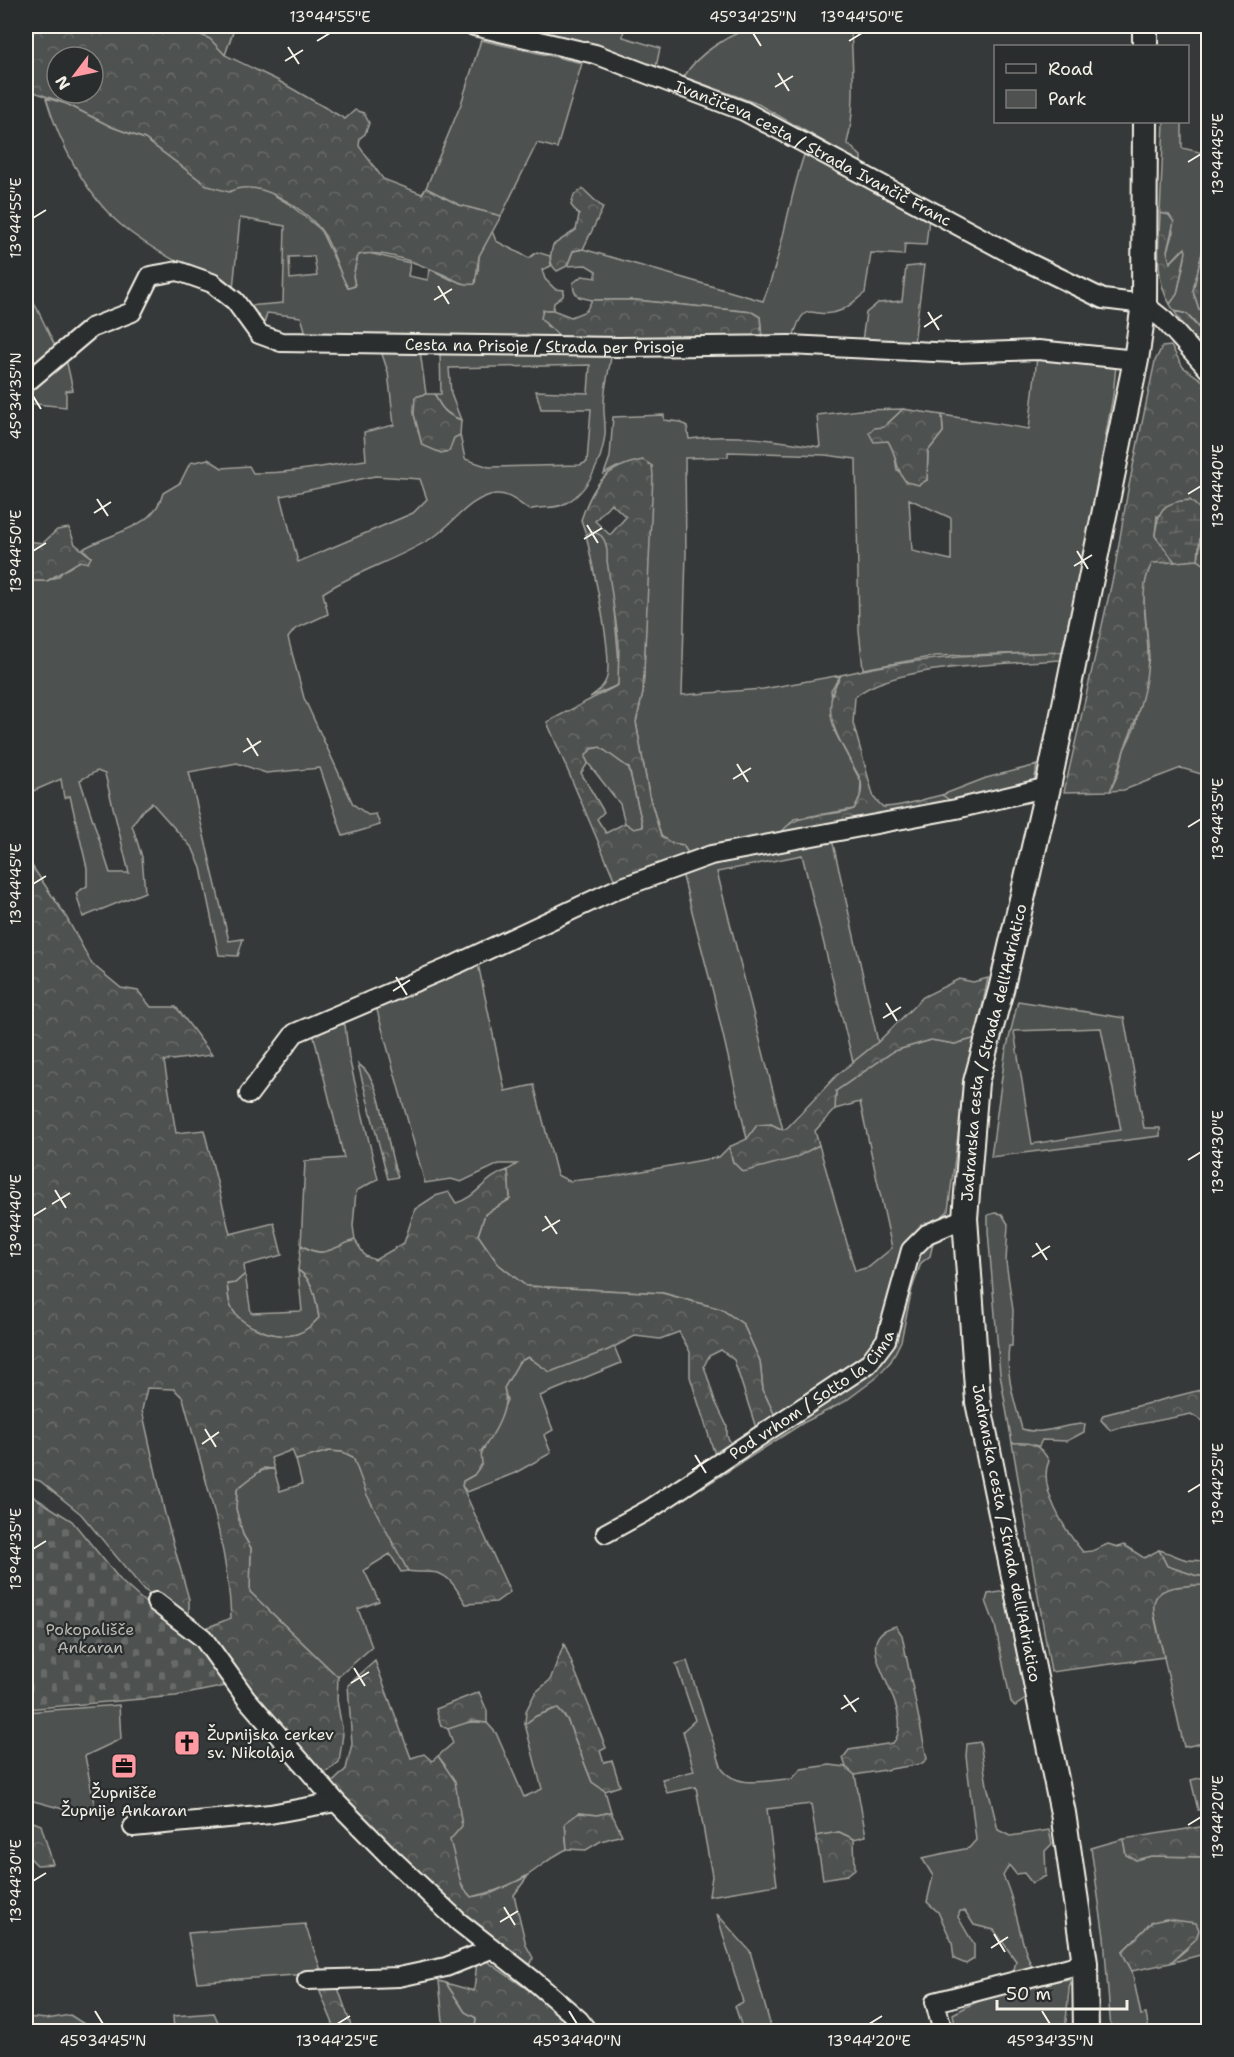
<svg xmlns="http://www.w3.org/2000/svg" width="1234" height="2057" font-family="'Shantell Sans',sans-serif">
  <defs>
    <pattern id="forest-crowns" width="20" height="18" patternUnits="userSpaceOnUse" patternTransform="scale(1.5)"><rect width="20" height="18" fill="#4e514f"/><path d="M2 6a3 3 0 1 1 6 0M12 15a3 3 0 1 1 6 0" fill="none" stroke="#686a68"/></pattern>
    <pattern id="wetland-marsh" width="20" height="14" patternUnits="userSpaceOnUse" patternTransform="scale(1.5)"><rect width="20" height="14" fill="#4e514f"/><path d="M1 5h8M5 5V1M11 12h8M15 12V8" fill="none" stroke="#686a68"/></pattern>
    <pattern id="cemetery-stones" width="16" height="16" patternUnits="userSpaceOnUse" patternTransform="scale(1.5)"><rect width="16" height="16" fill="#4e514f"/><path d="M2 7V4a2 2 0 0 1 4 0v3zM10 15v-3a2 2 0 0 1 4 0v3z" fill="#686a68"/></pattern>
  </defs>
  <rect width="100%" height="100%" fill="#363939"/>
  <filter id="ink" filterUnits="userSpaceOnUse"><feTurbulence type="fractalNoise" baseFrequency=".0167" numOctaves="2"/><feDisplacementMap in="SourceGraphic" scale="12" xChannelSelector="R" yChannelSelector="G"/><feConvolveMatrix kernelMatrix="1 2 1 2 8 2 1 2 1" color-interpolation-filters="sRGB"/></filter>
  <g filter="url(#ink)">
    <path fill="#4e514f" stroke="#a1a19c" stroke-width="1.5" fill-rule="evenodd" d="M181 26H235L225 55 210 39Z
      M504 26H624L623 37 660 48 656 67 596 47Z
      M759 26H851C852 64 857 105 847 143L861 156V163L758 104 684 77C696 54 733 31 759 26Z
      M481 40 582 63 557 148 537 143 501 216 459 205 426 188 461 104Z
      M46 98 67 104 112 127 145 139 208 186 251 187 266 190 289 204 320 229 348 288 355 286 353 276 358 255 369 253 410 263 408 276 428 280 430 269 452 280 478 274 479 256 492 231 496 241 529 258 537 252 550 256 551 266 542 270 545 279 555 289 564 290 563 296 554 303 553 310H543L547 326 556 331 561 340H308L301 317 267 313 263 327 246 306 283 303 285 226 240 218 233 289C195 271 153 252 121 225 85 194 59 142 46 98ZM314 256 317 276 290 279 289 257Z
      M1164 122H1182V148L1208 154V228L1193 291 1199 309 1208 278V338L1187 314 1174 311 1170 304 1177 294 1185 258 1181 251 1170 263 1167 251 1173 232 1169 215 1160 213Z
      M805 152 929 218 926 245 905 244 904 255 871 253 865 293C858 298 850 306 842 310 812 323 806 293 793 338H762L760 317 752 312 635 300H592L579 297 574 291 573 283 582 276 596 278V271L586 265 567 266 573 251 583 249 763 301C783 253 788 201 805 152Z
      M924 265 914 343 862 341 866 313 878 303 902 301 906 267Z
      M30 294 57 350 26 378V298Z
      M381 351H420L426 394 415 397 414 414 422 445 460 435 465 459 489 467 580 465 587 462 591 409H541L536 391 588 393 590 365 449 368 451 394 461 420C447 415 440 408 435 394H441L440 351 598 352 611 357C609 372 604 388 604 403 603 413 606 424 605 435 602 460 588 493 564 504 554 510 542 505 529 510 519 503 509 493 496 494 470 497 454 523 435 536 400 559 358 570 323 593L328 614 295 629 288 638 304 698 353 804 368 815 376 814 380 825 343 836 320 768 266 773 237 763 189 772 229 941 243 939 238 956 219 955 201 868 193 849 152 803 142 811 132 825 142 857 145 892 83 917 76 893 87 886V868L70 796 64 798 61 779 26 794V587L34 581H47L59 576 66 567 91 557 83 549C111 532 154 529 163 493L180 483 190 463 208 459 222 468 249 466 253 473C290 474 329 465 366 460L364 432 394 425 388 372ZM375 476 420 479 427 499 413 513 298 562 281 496ZM97 771 105 774 129 873H110L80 780Z
      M1037 357 1116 365 1113 396 1083 558 1062 652 936 656 863 669 859 630 856 459 825 455 728 452V457L685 458 686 553 682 695 763 689 841 675 831 690 835 732 861 782 860 800 854 809 794 819 779 837 689 855 683 845 671 843 661 836 649 795 636 722 643 693 652 466 617 467 604 474 610 457 613 417 664 415V420L680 422 687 426 689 439C733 433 777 440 820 447L817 415 860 410 903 409 884 427 894 451 897 470 927 480 928 451 943 432 942 415 1029 429ZM909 499 951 518V560L912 551Z
      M66 359 73 390 66 391V407L26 403V388Z
      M592 532 602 535 608 546 620 672 618 685 590 697C597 692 603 688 606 680 615 658 591 561 586 534Z
      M1198 560 1208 567V776L1181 768 1124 790 1110 791 1118 774 1124 750 1135 727 1149 657 1143 589 1151 562Z
      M600 747 629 768 643 827 634 829 625 823 620 804 588 763 585 757 591 749Z
      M1037 765 1034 784 955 804 942 795 986 778Z
      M832 839 878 1042 853 1062 802 855 717 872 783 1130 771 1124 747 1139 714 996 681 869Z
      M477 959 505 1091 534 1085 557 1175 569 1181 610 1177 719 1157 729 1147 733 1162C769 1163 787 1162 819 1145L855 1271 869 1267 892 1248 860 1102 835 1109 836 1091 894 1051 931 1040 955 1044 976 1038 962 1105 948 1211 930 1227 882 1336 861 1362 776 1418 763 1390 760 1361 743 1324 721 1309 663 1293 526 1286 498 1264 478 1235 485 1214 510 1199 508 1170 517 1164H499L461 1182 451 1179 425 1183 375 1003Z
      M1018 1001 1124 1018 1144 1128H1160V1136L991 1157 1005 1055ZM1101 1028 1121 1130 1032 1144 1014 1031Z
      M339 1022 345 1025 349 1058 378 1179 356 1191 353 1226 355 1240C331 1248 324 1260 301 1245L305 1161 344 1158 313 1033Z
      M995 1213 1002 1214 1008 1224 1006 1262 1013 1310 1012 1346H1009C1005 1374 1015 1403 1022 1429 1044 1436 1062 1424 1085 1424L1084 1432 1067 1441 1042 1440 1039 1446 1012 1443 1000 1374 988 1231V1215Z
      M928 1242 933 1243 930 1256 921 1263 912 1289 901 1341 891 1361 875 1379 844 1402 803 1423 702 1488 698 1482 874 1365 915 1257Z
      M298 1270C314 1280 316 1300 319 1318 312 1325 306 1331 297 1334 276 1340 241 1327 231 1307 228 1301 228 1291 227 1284L235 1283 245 1274 251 1313 302 1311Z
      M614 1346 621 1363 540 1396 553 1430 544 1435 551 1453 515 1473 467 1492 462 1486 463 1481 474 1475C482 1448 496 1425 507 1400L504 1388 519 1362 528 1357 550 1372Z
      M329 1451 343 1452 353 1457 408 1571 401 1572 390 1554 364 1570 379 1601 358 1609 372 1647 338 1677 250 1592 251 1548 243 1535 236 1509 237 1489C249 1479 258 1468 274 1469L280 1491 302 1484 296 1460Z
      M1159 1550C1168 1552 1175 1556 1184 1559 1193 1562 1197 1558 1208 1564V1576H1197L1167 1566Z
      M1193 1585H1208V1742L1184 1747 1152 1604C1159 1586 1175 1587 1193 1585Z
      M1006 1591 1027 1698 1015 1706 1011 1702 995 1625 986 1601 988 1594Z
      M687 1661 722 1769C738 1790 769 1779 792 1779L801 1769 830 1765 846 1767 855 1775 866 1836 854 1839 839 1832 816 1836 811 1804 767 1809 777 1885 709 1896 712 1876 696 1787 667 1793 662 1779 694 1771 683 1731 695 1720 676 1664Z
      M119 1705 121 1739 85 1756 95 1808 70 1811 26 1799V1712Z
      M557 1708 567 1719 592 1782 605 1791 611 1812 597 1815 579 1813 566 1838 567 1849C552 1856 542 1866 528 1875 511 1886 491 1893 471 1897 442 1866 448 1806 445 1765L438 1756 453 1743 448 1729C462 1722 472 1721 487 1723L496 1733 524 1797 542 1789 525 1724 536 1716Z
      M980 1742 987 1785 998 1830 1010 1836 1049 1830 1052 1844 1045 1851 1046 1876 1032 1883 1024 1873 1016 1874 1009 1865 1003 1876C1018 1906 1018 1940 1034 1971L1012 1978 1016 1961 994 1930 974 1925 965 1911H960L958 1917 974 1945V1959L966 1964 954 1959 952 1942 938 1912 927 1902 933 1876 922 1858 969 1848 976 1840 966 1756 967 1744Z
      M1208 1776V1809L1198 1810 1191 1780Z
      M1123 1839 1126 1854 1136 1860 1151 1856 1208 1857V1953L1170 1963 1187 1949 1152 1922 1122 1952 1132 1971 1141 2015 1146 2014 1149 2031H1111L1104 1937 1091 1848Z
      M717 1914 750 1951 772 2031H743L735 2006 743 2002Z
      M305 1924 322 1973 197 1982 188 1933Z
      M1070 1979 1065 2031H956L953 2014C989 1993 1028 1983 1070 1979Z
      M439 1981 446 1983 465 2012 476 2017 475 2028 468 2031H444Z
      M214 2013 222 2031H166L174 2030 173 2016Z
      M70 2015 95 2031H26V2017L47 2019Z"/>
    <path fill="url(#forest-crowns)" stroke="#a1a19c" stroke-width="1.5" fill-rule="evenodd" d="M26 26 35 28 181 26 210 39 225 55 277 80 345 119 355 110 364 113 369 123 365 134 360 138 359 146 383 179 422 194 426 188 459 205 501 216 479 256 475 284C460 286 453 278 440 273 417 263 382 249 358 255L353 276 355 286 348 288C337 270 334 248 321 230 303 207 257 177 229 192L208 186 145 139 112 127 67 104 26 89ZM57 57H93V93H57Z
      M583 189 603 208 583 249 573 251 567 266 557 271C548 263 550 256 553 245L576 230 579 215 571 205 574 195Z
      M1160 213 1169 215 1174 222 1167 251 1170 263 1185 248 1186 252 1177 294 1170 304C1154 279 1159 242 1160 213Z
      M1208 228V278L1203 309H1199L1193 291Z
      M592 300H635L752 312 760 317 762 338 561 340C556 330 547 327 541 318L543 310H553L571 317 586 311Z
      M1174 311 1187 314C1200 333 1208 330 1208 356L1188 333Z
      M1171 346 1183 367 1203 381 1208 390V567L1198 560 1201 539 1157 516 1155 535 1175 562 1152 563C1136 594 1149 625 1148 658 1147 689 1137 719 1125 747 1120 762 1117 776 1110 791L1064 792 1114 573 1128 490 1155 361 1162 347Z
      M426 394H435C440 408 447 415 461 420L460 435 454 438 449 451 441 453 422 445 414 414 415 397Z
      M903 409 942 415 943 432 928 451 927 480 919 485 906 482C894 467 898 457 888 441L874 442 869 433 874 428 884 427Z
      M643 460 652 466 653 475 643 693 636 722 649 795 661 836 671 843 683 845 689 855 615 881 547 722 618 685 619 644 607 560C608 545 604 528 586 534L581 520C593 484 605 467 643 460ZM611 503 626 517 610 535 595 521ZM600 747 629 768 643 827 634 829 625 823 606 833 597 819 604 812 581 773 588 763 585 757 591 749Z
      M69 528 75 544 91 557 88 563 80 561 47 581H34L26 587V541L43 543 57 530Z
      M1062 652 1061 660C1010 664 892 664 855 697L853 723 874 798 883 807C903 807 922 799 942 795L955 804 779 837C791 810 829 818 854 809 859 802 863 791 861 782 860 776 854 768 851 762 834 730 820 708 841 675 918 656 984 655 1062 652Z
      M26 857 65 915 92 964 121 988 138 991 151 1007H176L212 1055 164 1061 176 1133 204 1130 230 1234 274 1223 282 1255 244 1265 245 1274 235 1283 227 1284C228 1291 228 1302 231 1307 241 1327 276 1340 297 1334 306 1331 312 1325 319 1318 316 1300 314 1280 298 1270L301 1245C324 1260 331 1248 355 1240L365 1256 375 1260 404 1243 415 1209 435 1196 449 1192 456 1203C478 1197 484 1177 508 1170L510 1199 485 1214 478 1235 498 1264 526 1286 662 1293 721 1309 743 1324 760 1361 763 1390 776 1418 757 1431 734 1360 721 1350 709 1356 704 1366 715 1401 727 1426V1436L733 1447 715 1455 690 1377V1352L679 1332 660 1339 635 1336 608 1350 550 1372 528 1357 519 1362 504 1388C510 1408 494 1435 481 1451L482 1464 474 1475 463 1481 462 1486 510 1592 496 1602 466 1604C458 1592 451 1576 437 1573 427 1571 418 1573 408 1571L367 1495 353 1457 343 1452 329 1451 296 1460 292 1450 271 1458 274 1469 264 1468 237 1489 236 1509 243 1535 251 1548 250 1592 338 1677 337 1700 343 1734 339 1762 321 1776 247 1696 231 1662 203 1629 231 1618C228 1543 202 1470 183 1398L174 1389 147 1388 142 1410 165 1514 189 1599V1617L144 1590 81 1514 40 1481 26 1477Z
      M988 978 976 1038 955 1044 931 1040 894 1051 836 1091 835 1109 815 1131 819 1145 795 1158 743 1172 733 1162 729 1147 747 1139 757 1125 771 1124 783 1130 787 1128 837 1075 878 1042 923 997 959 979 973 982Z
      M358 1064C385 1080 385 1148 398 1177L388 1179Z
      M1208 1388V1424L1191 1414 1110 1430 1101 1420 1103 1415Z
      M1012 1443C1031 1442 1040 1444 1049 1461 1037 1487 1066 1532 1083 1552L1092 1551 1108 1544 1118 1547 1124 1545 1144 1558 1159 1550 1167 1566 1197 1576H1208V1585C1138 1585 1151 1601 1164 1657L1051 1672Z
      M896 1626 902 1635 927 1759 921 1764 855 1775 846 1767 843 1758 849 1750 893 1743C922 1708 839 1639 896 1626Z
      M564 1644 606 1748 600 1751 604 1762 612 1760 620 1786 605 1791 592 1782 567 1719 557 1708 536 1716 525 1724 526 1711 535 1693 550 1680Z
      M375 1661 411 1758 424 1754 432 1761 438 1756 455 1781 462 1826 450 1840 462 1887 471 1897 492 1893 528 1876 514 1895 526 1945 533 1958 530 1966C458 1925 389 1843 332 1783L346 1769 352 1744 348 1685Z
      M479 1692 487 1711V1723L472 1721 448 1729 441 1726 436 1709Z
      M611 1812 622 1835 601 1841 586 1850 567 1849 565 1823 579 1813 597 1815Z
      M26 1819 41 1825 53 1864 37 1865 26 1854Z
      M1200 1827H1208V1857L1151 1856 1136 1860 1126 1855 1123 1839Z
      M839 1832 854 1839 855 1869 847 1875 823 1879 816 1836Z
      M1166 1919 1196 1923 1199 1930 1196 1939 1170 1963 1132 1971 1122 1952 1152 1922Z
      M485 1960 540 1998 577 2031H468L475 2028 476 2018 465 2012 446 1983 474 1991 477 1961Z
      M318 1987 338 1988 353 2031H336Z"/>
    <path fill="url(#wetland-marsh)" stroke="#a1a19c" stroke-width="1.5" d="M1190 500 1202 511 1198 560 1175 562 1155 536C1158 509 1163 502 1190 500Z"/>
    <path fill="url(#cemetery-stones)" stroke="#a1a19c" stroke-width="1.5" d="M26 1492 72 1521 122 1582 147 1604 198 1640 231 1685 176 1696 26 1709Z"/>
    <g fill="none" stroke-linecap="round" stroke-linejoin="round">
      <defs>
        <g id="minor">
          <path id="s1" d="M474 26 595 54 744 111 1017 257 1103 299 1144 304 1164 320 1208 369"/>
          <path id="s2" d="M26 383 91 328 132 312 150 276 178 271 212 283 235 301 259 334 281 342 619 347 789 345 954 353 1038 350 1136 360"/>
          <path d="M249 1094 295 1033 457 964 617 889 711 855 956 809 1048 787"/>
          <path id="s3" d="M606 1533 650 1509 868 1364 886 1340 911 1250 927 1234 965 1218"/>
          <path d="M156 1602 203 1638 246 1698 336 1802 390 1857 459 1922 533 1980 579 2020 588 2032"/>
          <path d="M133 1827 270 1814 336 1802"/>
          <path d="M307 1980 399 1977 446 1967 491 1949"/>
          <path d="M943 2032 935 2002 1085 1963"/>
        </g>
        <g id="secondary">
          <path d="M1145 26V46"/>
          <path id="s4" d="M1086 2032 1085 1963 1063 1813 978 1402 965 1218 976 1082 1001 990 1048 787 1136 360 1144 304 1145 122"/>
        </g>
      </defs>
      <use href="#minor" stroke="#f4f1e8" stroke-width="22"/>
      <use href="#secondary" stroke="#f4f1e8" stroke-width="28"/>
      <use href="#minor" stroke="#2a2d2e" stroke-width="18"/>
      <use href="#secondary" stroke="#2a2d2e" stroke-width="24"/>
    </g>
  </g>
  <path fill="none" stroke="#f4f1e8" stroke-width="2" d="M753 33 761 46M317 41 330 33M849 41 862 33M288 47 299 64M285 61 303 50M778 73 789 91M775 87 793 76M1188 162 1201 154M33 218 46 210M438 286 449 304M434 300 452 289M928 312 939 330M924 327 942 315M33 396 41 409M1188 494 1201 486M97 499 108 516M94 513 111 502M587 525 598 543M584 539 602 528M33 551 46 543M1077 551 1088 569M1074 566 1092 555M247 738 258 756M243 752 261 741M737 764 748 782M733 779 751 768M1188 827 1201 819M33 884 46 876M396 977 407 995M393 991 410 980M886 1003 897 1021M883 1018 901 1007M1188 1160 1201 1152M55 1190 66 1208M52 1204 70 1193M33 1216 46 1208M545 1216 557 1234M542 1231 560 1220M1036 1243 1047 1260M1032 1257 1050 1246M205 1429 216 1447M202 1444 219 1432M695 1455 706 1473M692 1470 709 1459M1188 1492 1201 1484M33 1549 46 1541M354 1668 365 1686M351 1683 369 1672M844 1695 856 1712M841 1709 859 1698M1188 1825 1201 1817M33 1881 46 1873M504 1907 515 1925M500 1922 518 1911M994 1934 1005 1952M991 1948 1008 1937M95 2011 103 2024M569 2011 577 2024M1042 2011 1050 2024M337 2024 350 2016M869 2024 882 2016"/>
  <defs>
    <symbol id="church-square" viewBox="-11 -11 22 22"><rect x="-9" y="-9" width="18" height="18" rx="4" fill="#ff9aa2" stroke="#2a2d2e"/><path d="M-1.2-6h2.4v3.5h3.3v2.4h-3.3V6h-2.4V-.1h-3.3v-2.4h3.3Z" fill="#111"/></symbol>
    <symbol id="office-square" viewBox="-11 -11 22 22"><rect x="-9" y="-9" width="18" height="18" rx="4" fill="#ff9aa2" stroke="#2a2d2e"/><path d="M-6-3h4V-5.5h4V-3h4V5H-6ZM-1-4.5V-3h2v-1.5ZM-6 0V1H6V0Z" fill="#111"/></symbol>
  </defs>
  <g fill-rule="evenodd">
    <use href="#church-square" x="172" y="1728" width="30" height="30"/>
    <use href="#office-square" x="109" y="1751" width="30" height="30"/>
  </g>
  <g text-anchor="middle" stroke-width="4.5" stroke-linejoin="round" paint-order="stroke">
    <g font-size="16" fill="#f4f1e8" stroke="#2a2d2e">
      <text dy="6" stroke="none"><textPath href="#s1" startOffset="364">Ivančičeva cesta / Strada Ivančič Franc</textPath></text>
      <text dy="6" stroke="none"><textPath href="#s2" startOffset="591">Cesta na Prisoje / Strada per Prisoje</textPath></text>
      <text dy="6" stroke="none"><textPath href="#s4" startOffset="993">Jadranska cesta / Strada dell'Adriatico</textPath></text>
      <text dy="6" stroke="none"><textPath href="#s3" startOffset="249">Pod vrhom / Sotto la Cima</textPath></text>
      <text transform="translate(1007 1533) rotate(79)" y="6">Jadranska cesta / Strada dell'Adriatico</text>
    </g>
    <g font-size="16" fill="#bab9b2" stroke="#2a2d2e">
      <text x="90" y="1635">Pokopališče<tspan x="90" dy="18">Ankaran</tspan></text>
    </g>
    <g font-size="16" fill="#f4f1e8" stroke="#2a2d2e" text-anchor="start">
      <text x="207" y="1740">Župnijska cerkev<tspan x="207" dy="18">sv. Nikolaja</tspan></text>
      <text x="124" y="1798" text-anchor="middle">Župnišče<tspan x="124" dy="18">Župnije Ankaran</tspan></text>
    </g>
  </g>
  <rect width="1234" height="2057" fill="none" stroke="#2a2d2e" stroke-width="66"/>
  <rect x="994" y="45" width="195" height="78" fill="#2a2d2e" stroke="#7b7b78" stroke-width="1.5"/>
  <rect x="1006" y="64" width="30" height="9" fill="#2a2d2e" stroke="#7b7b78" stroke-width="1.5"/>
  <text x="1048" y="75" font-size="18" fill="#f4f1e8">Road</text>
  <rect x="1006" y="90" width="30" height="18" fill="#4e514f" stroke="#7b7b78" stroke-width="1.5"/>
  <text x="1048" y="105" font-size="18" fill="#f4f1e8">Park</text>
  <g transform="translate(75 75) rotate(238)"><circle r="28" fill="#2a2d2e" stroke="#7b7b78" stroke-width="1.5"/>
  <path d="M0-4.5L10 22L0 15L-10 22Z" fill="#ff9aa2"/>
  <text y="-9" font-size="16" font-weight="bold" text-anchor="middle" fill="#f4f1e8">N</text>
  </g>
  <path d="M997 2000v9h130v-9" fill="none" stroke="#f4f1e8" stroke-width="3"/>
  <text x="1006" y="2000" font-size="18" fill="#f4f1e8" stroke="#2a2d2e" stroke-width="4.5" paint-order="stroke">50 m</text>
  <rect x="33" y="33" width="1168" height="1991" fill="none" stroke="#f4f1e8" stroke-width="2"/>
  <g font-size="15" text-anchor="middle" fill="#f4f1e8">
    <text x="330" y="22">13°44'55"E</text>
    <text x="753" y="22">45°34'25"N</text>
    <text x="862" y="22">13°44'50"E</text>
    <text transform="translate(1218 154) rotate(-90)" y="5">13°44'45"E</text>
    <text transform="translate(16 218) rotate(-90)" y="5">13°44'55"E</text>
    <text transform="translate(16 396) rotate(-90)" y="5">45°34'35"N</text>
    <text transform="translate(1218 486) rotate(-90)" y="5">13°44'40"E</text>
    <text transform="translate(16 551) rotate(-90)" y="5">13°44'50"E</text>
    <text transform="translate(1218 819) rotate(-90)" y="5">13°44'35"E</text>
    <text transform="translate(16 884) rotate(-90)" y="5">13°44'45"E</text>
    <text transform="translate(1218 1152) rotate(-90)" y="5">13°44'30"E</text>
    <text transform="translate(16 1216) rotate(-90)" y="5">13°44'40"E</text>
    <text transform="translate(1218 1484) rotate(-90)" y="5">13°44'25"E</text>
    <text transform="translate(16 1549) rotate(-90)" y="5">13°44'35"E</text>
    <text transform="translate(1218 1817) rotate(-90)" y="5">13°44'20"E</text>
    <text transform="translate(16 1881) rotate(-90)" y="5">13°44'30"E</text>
    <text x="103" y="2046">45°34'45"N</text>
    <text x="337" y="2046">13°44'25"E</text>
    <text x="577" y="2046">45°34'40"N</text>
    <text x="869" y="2046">13°44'20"E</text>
    <text x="1050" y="2046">45°34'35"N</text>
  </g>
</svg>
